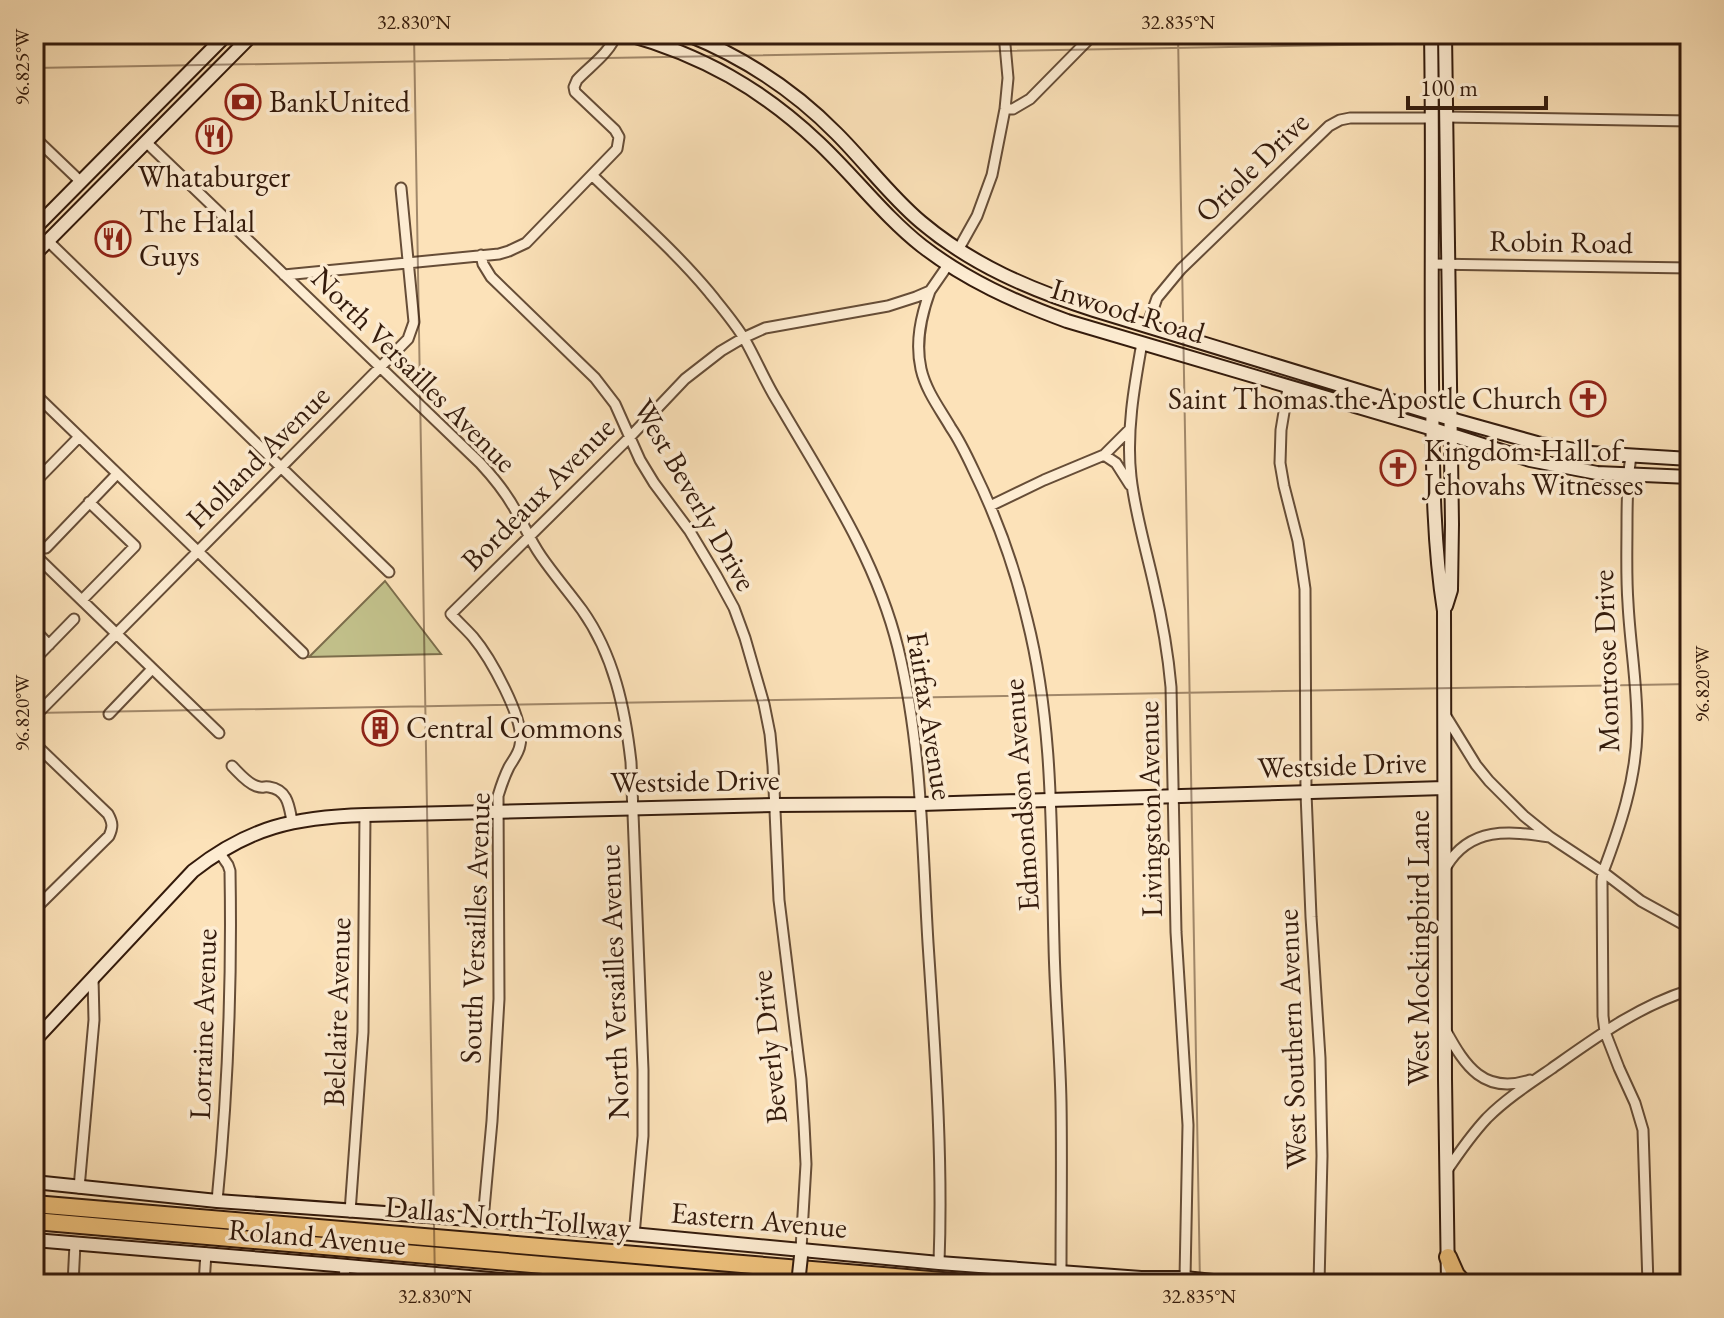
<svg xmlns="http://www.w3.org/2000/svg" width="1724" height="1318" font-family="'EB Garamond',serif">
  <rect width="100%" height="100%" fill="#fce2b9"/>
  <filter id="stains"><feTurbulence type="fractalNoise" baseFrequency=".0025" numOctaves="4"/><feColorMatrix values="0 0 0 0 .2 0 0 0 0 .09 0 0 0 0 .02 0 0 0 .5 -.17"/></filter>
  <radialGradient id="worn" r=".72"><stop offset=".6" stop-color="#630" stop-opacity="0"/><stop offset="1" stop-color="#630" stop-opacity=".3"/></radialGradient>
  <path fill="#c3c28c" stroke="#7c6e4c" stroke-width="2" d="M385 581 441 654 309 657Z"/>
  <g fill="none" stroke-linecap="round" stroke-linejoin="round">
    <defs>
      <path id="street" d="M1005 109H1013L1030 99 1094 34
        M1446 117 1690 121
        M34 137 80 181
        M147 143 480 463C494 478 507 494 517 513 525 527 531 542 541 556 554 575 569 592 582 610 614 655 625 709 631 762L643 1070V1136L634 1235
        M593 176C632 214 674 250 709 292 721 307 735 323 745 340 757 361 766 384 779 404 825 483 876 558 898 648 922 745 922 844 928 943 935 1050 943 1156 939 1263
        M48 241 389 572
        M958 250 977 216 992 175 1005 109 1008 78 1004 34
        M481 255 483 264 491 277 595 378 615 404 640 460 654 483 689 530 716 575 734 608 745 638 764 704 770 734 773 766 779 900 801 1079 804 1124 806 1164 801 1249
        M1431 264 1690 268
        M284 275 499 254 509 251 526 243 617 149 619 137 615 130 575 92 574 87 577 80C589 67 611 52 616 34
        M930 291C921 316 915 342 921 369 926 391 940 409 951 428 960 441 967 456 974 471 997 518 1015 568 1027 619 1054 725 1051 836 1054 945 1055 997 1060 1050 1061 1102 1062 1159 1061 1216 1061 1272
        M1147 326 1157 298 1181 269 1329 126 1340 120 1350 118H1432
        M1142 343C1134 387 1126 433 1131 477 1135 513 1146 549 1154 585 1162 619 1168 653 1171 687L1176 932 1188 1125 1185 1278
        M1288 388 1281 430 1280 463 1284 486 1298 541 1305 589 1306 793 1311 917 1320 1058 1322 1156 1319 1284
        M34 393 303 653
        M1104 455 1116 463 1130 485
        M1631 457C1627 479 1627 501 1627 523 1627 550 1626 576 1628 603 1630 645 1638 688 1637 731 1636 780 1620 827 1603 872L1602 881 1603 1016 1605 1032 1619 1068 1635 1103 1643 1130 1648 1284
        M34 483 79 437
        M990 506 1044 480 1104 455 1130 429
        M46 548 117 474
        M34 554 219 733
        M82 600 135 546 89 502
        M34 629 49 645
        M34 660 74 619
        M1444 713 1476 765 1489 781 1524 816 1550 837 1603 872 1641 901 1690 928
        M109 714 152 669
        M34 717 408 339 414 322 401 188
        M34 743 108 814C113 823 113 827 109 836L34 910
        M232 766C239 773 247 783 256 786 265 789 261 786 269 787 288 790 289 806 292 821
        M1446 867C1470 826 1509 831 1550 837
        M1446 1031C1465 1066 1484 1095 1530 1080
        M1446 1172C1458 1154 1472 1134 1487 1118 1506 1099 1529 1084 1551 1069 1595 1038 1638 1006 1690 990
        M79 1188 94 1020 93 978
        M217 1201C228 1091 232 982 230 871L228 865 219 852
        M350 1212 363 1032 365 815
        M483 1220 492 1121 499 999 498 796C501 786 504 777 509 767 513 760 519 753 520 745 526 720 489 656 473 637 466 629 458 622 451 614L629 438 685 379 721 351 743 338 765 328 888 306 916 297 930 291 948 265
        M73 1284 75 1244
        M204 1284 206 1253
        M344 1284 345 1265"/>
      <path id="secondary" d="M626 34C702 55 762 89 819 143 855 177 884 216 922 246 966 280 1015 302 1067 321L1433 429 1530 460 1597 473 1690 477
        M686 34C743 57 794 90 837 134 866 163 890 196 921 222 972 265 1031 290 1094 310L1451 419 1537 443 1591 453 1690 459
        M1431 34C1433 150 1431 265 1432 381 1433 457 1432 536 1444 611L1445 1079 1448 1284
        M1445 34 1452 524 1451 590 1446 606
        M34 229 227 34
        M34 255 253 34
        M34 1041 193 871C249 827 295 817 365 815L775 805 921 804 1444 788
        M34 1182 217 1201 483 1220 939 1263 1141 1278H1185L1241 1284
        M34 1240 336 1265 547 1284"/>
      <path id="highway" d="M34 1204 978 1284
        M34 1221 763 1284
        M1448 1257 1456 1275 1464 1284"/>
    </defs>
    <use href="#street" stroke="#664d37" stroke-width="13"/>
    <use href="#secondary" stroke="#341b0c" stroke-width="16"/>
    <use href="#highway" stroke="#341b0c" stroke-width="20"/>
    <use href="#street" stroke="#fdecd2" stroke-width="9"/>
    <use href="#secondary" stroke="#fdecd2" stroke-width="12"/>
    <use href="#highway" stroke="#eec17c" stroke-width="16"/>
    <defs>
      <path id="secondary-bridge" d="M798 1284 801 1256"/>
    </defs>
    <use href="#secondary-bridge" stroke="#341b0c" stroke-width="16" stroke-linecap="butt"/>
    <use href="#secondary-bridge" stroke="#fdecd2" stroke-width="12"/>
  </g>
  <path fill="none" stroke="#341b0c" stroke-width="2" stroke-opacity="0.45" d="M414 34 435 1284M1178 34 1200 1284M34 68 1690 39M34 713 1690 684"/>
  <defs>
    <symbol id="bank-ring" viewBox="-11 -11 22 22"><circle r="9.5" fill="#fdecd2" stroke="#8f2418" stroke-width="1.5"/><path d="M-6-4H6V4H-6ZM0-2.3a2.3 2.3 0 1 0 0 4.6a2.3 2.3 0 1 0 0-4.6Z" fill="#8f2418"/></symbol>
    <symbol id="restaurant-ring" viewBox="-11 -11 22 22"><circle r="9.5" fill="#fdecd2" stroke="#8f2418" stroke-width="1.5"/><path d="M-5-6h1v4h1v-4h1v4h1v-4h1v5L-1.5 .5V6h-2V.5L-5-1ZM5-6V6H3V1.5H1.5Q1.5-4 5-6Z" fill="#8f2418"/></symbol>
    <symbol id="church-ring" viewBox="-11 -11 22 22"><circle r="9.5" fill="#fdecd2" stroke="#8f2418" stroke-width="1.5"/><path d="M-1.2-6h2.4v3.5h3.3v2.4h-3.3V6h-2.4V-.1h-3.3v-2.4h3.3Z" fill="#8f2418"/></symbol>
    <symbol id="building-ring" viewBox="-11 -11 22 22"><circle r="9.5" fill="#fdecd2" stroke="#8f2418" stroke-width="1.5"/><path d="M-4-6H4V6H1V3H-1V6H-4ZM-2.5-4.3h1.7v1.8h-1.7ZM.8-4.3h1.7v1.8H.8ZM-2.5-1h1.7V.8h-1.7ZM.8-1h1.7V.8H.8Z" fill="#8f2418"/></symbol>
  </defs>
  <g fill-rule="evenodd">
    <use href="#bank-ring" x="223" y="82" width="40" height="40"/>
    <use href="#restaurant-ring" x="194" y="116" width="40" height="40"/>
    <use href="#restaurant-ring" x="93" y="219" width="40" height="40"/>
    <use href="#church-ring" x="1568" y="379" width="40" height="40"/>
    <use href="#church-ring" x="1378" y="448" width="40" height="40"/>
    <use href="#building-ring" x="360" y="708" width="40" height="40"/>
  </g>
  <g text-anchor="middle" stroke-width="7" stroke-linejoin="round" paint-order="stroke">
    <g font-size="30" fill="#341b0c" stroke="#fdecd2" text-anchor="start">
      <text x="269" y="112">BankUnited</text>
      <text x="214" y="187" text-anchor="middle">Whataburger</text>
      <text x="139" y="232">The Halal<tspan x="139" dy="34">Guys</tspan></text>
      <text x="1562" y="409" text-anchor="end">Saint Thomas the Apostle Church</text>
      <text x="1424" y="461">Kingdom Hall of<tspan x="1424" dy="34">Jehovahs Witnesses</tspan></text>
      <text x="406" y="738">Central Commons</text>
    </g>
    <g font-size="30" fill="#341b0c" stroke="#fdecd2">
      <text transform="translate(1252 167) rotate(-44)" y="10">Oriole Drive</text>
      <text transform="translate(1561 242) rotate(1)" y="10">Robin Road</text>
      <text transform="translate(1128 311) rotate(17)" y="10">Inwood Road</text>
      <text transform="translate(414 370) rotate(45)" y="10">North Versailles Avenue</text>
      <text transform="translate(258 457) rotate(-45)" y="10">Holland Avenue</text>
      <text transform="translate(538 494) rotate(-45)" y="10">Bordeaux Avenue</text>
      <text transform="translate(695 495) rotate(60)" y="10">West Beverly Drive</text>
      <text transform="translate(1606 661) rotate(-92)" y="10">Montrose Drive</text>
      <text transform="translate(930 716) rotate(81)" y="10">Fairfax Avenue</text>
      <text transform="translate(1342 765) rotate(-2)" y="10">Westside Drive</text>
      <text transform="translate(695 781) rotate(-1)" y="10">Westside Drive</text>
      <text transform="translate(1021 795) rotate(-94)" y="10">Edmondson Avenue</text>
      <text transform="translate(1150 809) rotate(-91)" y="10">Livingston Avenue</text>
      <text transform="translate(475 928) rotate(-88)" y="10">South Versailles Avenue</text>
      <text transform="translate(1419 948) rotate(-90)" y="10">West Mockingbird Lane</text>
      <text transform="translate(614 982) rotate(-92)" y="10">North Versailles Avenue</text>
      <text transform="translate(337 1012) rotate(-88)" y="10">Belclaire Avenue</text>
      <text transform="translate(203 1024) rotate(-88)" y="10">Lorraine Avenue</text>
      <text transform="translate(1292 1039) rotate(-92)" y="10">West Southern Avenue</text>
      <text transform="translate(769 1047) rotate(-96)" y="10">Beverly Drive</text>
      <text transform="translate(508 1217) rotate(5)" y="10">Dallas North Tollway</text>
      <text transform="translate(759 1220) rotate(5)" y="10">Eastern Avenue</text>
      <text transform="translate(317 1237) rotate(5)" y="10">Roland Avenue</text>
    </g>
  </g>
  <rect width="1724" height="1318" fill="none" stroke="#fce2b9" stroke-width="88"/>
  <path d="M1408 96v12h138v-12" fill="none" stroke="#341b0c" stroke-width="4"/>
  <text x="1420" y="96" font-size="24" fill="#341b0c" stroke="#fdecd2" stroke-width="6" paint-order="stroke">100 m</text>
  <rect x="44" y="44" width="1636" height="1230" fill="none" stroke="#341b0c" stroke-width="3"/>
  <g font-size="20" text-anchor="middle" fill="#341b0c">
    <text x="414" y="29">32.830°N</text>
    <text x="1178" y="29">32.835°N</text>
    <text transform="translate(22 67) rotate(-90)" y="7">96.825°W</text>
    <text transform="translate(1702 684) rotate(-90)" y="7">96.820°W</text>
    <text transform="translate(22 713) rotate(-90)" y="7">96.820°W</text>
    <text x="435" y="1303">32.830°N</text>
    <text x="1199" y="1303">32.835°N</text>
  </g>
  <rect width="100%" height="100%" filter="url(#stains)"/>
  <rect width="100%" height="100%" fill="url(#worn)"/>
</svg>
